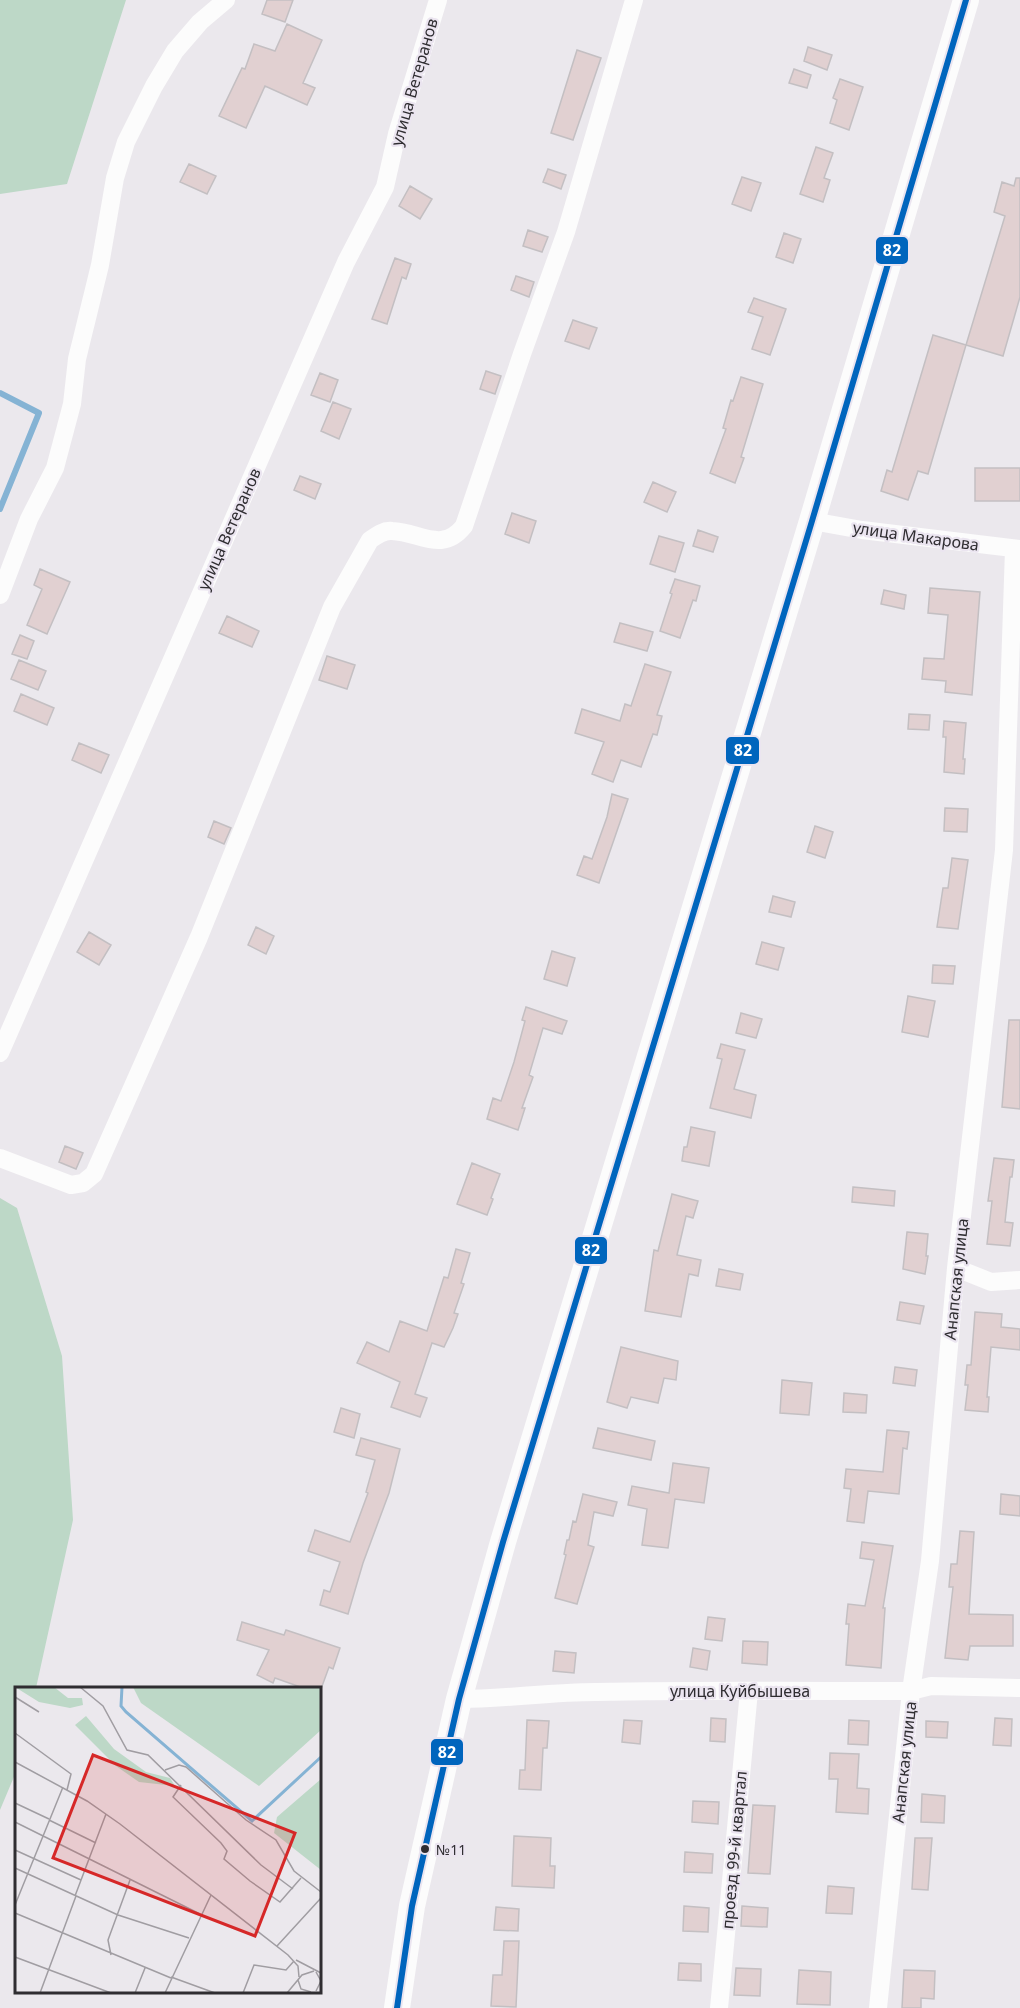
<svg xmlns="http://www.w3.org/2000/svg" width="1020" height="2008" font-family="'Noto Sans',sans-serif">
  <rect width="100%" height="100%" fill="#ebe8ed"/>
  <path fill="#bdd8c7" d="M0 0H126L67 184 0 194Z
    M0 1198 17 1208 62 1356 73 1520 36 1688H16V1772L0 1810Z"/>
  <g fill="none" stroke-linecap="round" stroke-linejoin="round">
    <path stroke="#85b3d4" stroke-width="6" d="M0 393 39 413 0 509"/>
  </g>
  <path fill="#e1d0d1" stroke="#c3bfc2" stroke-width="1.5" d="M267 0H293L285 22 262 14Z
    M287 24 322 40 303 83 315 88 307 105 265 86 246 128 219 116 242 68 245 69 254 44 275 51Z
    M808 47 832 55 827 70 804 61Z
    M577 50 601 58 573 140 551 133Z
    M794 69 811 75 807 88 789 83Z
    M840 79 863 87 849 130 830 123 837 100 833 98Z
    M816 147 833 153 824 178 830 180 823 202 800 194Z
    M189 164 216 176 207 194 180 182Z
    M548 169 566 175 561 189 543 182Z
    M742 177 761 183 751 211 732 204Z
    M1016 178H1020V297L1003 356 966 345 1005 216 994 212 1002 182 1014 186Z
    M410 186 432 199 420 219 399 206Z
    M528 230 548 237 542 252 523 246Z
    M784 233 801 239 793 263 776 257Z
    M395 258 411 264 406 279 402 277 387 324 372 319Z
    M516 276 534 282 529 297 511 290Z
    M754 298 786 309 770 355 752 349 763 317 748 312Z
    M573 320 597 328 589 349 565 341Z
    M933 335 966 345 928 474 918 471 908 500 881 491 887 470 892 472Z
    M486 371 501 376 495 394 480 389Z
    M320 373 338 380 330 402 311 395Z
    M741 377 763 384 741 457 744 458 735 483 710 473 726 429 723 428 731 400 733 401Z
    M333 402 351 409 339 439 321 431Z
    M975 468H1020V501H975Z
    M300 476 321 484 315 499 294 490Z
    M653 482 676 492 667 512 644 502Z
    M512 513 536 521 529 543 505 534Z
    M698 530 718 537 713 552 693 546Z
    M659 536 684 543 675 572 650 564Z
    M40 569 70 582 47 634 27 625 42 589 34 585Z
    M675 579 700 586 696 601 693 600 680 638 660 631 672 594 670 593Z
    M930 588 980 592 972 695 945 692 946 681 922 679 924 658 944 659 948 615 928 613Z
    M884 590 906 595 904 609 881 604Z
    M227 616 259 631 252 647 219 633Z
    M620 623 653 632 647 651 614 642Z
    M20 635 34 641 27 659 12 654Z
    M327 656 355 665 347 689 319 680Z
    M19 660 46 671 38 690 11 679Z
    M645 664 671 672 657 715 662 716 657 735 653 734 641 767 621 760 613 782 592 774 604 742 575 733 582 709 620 721 625 704 631 706Z
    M21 694 54 708 47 725 14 711Z
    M909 714 930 715 929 730 908 729Z
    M944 721 966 723 963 759H965L964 774 944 772 946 737H943Z
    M79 743 109 755 101 773 72 760Z
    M612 794 628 799 599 883 577 875 584 856 592 859 607 817Z
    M945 808 968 809 967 832 944 831Z
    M214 821 231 828 224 844 208 837Z
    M815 826 833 832 825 858 807 852Z
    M952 858 968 860 958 929 937 927 943 888H948Z
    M773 896 795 902 791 917 769 912Z
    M256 927 274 936 266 954 248 945Z
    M89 932 111 945 99 965 77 952Z
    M762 942 784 948 778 970 756 964Z
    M552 951 575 958 567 986 544 979Z
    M933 965 955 966 953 984 932 983Z
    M908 996 935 1001 928 1037 902 1032Z
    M526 1007 567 1021 562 1034 543 1028 529 1075 533 1077 522 1108H525L518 1130 487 1119 493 1098 501 1101 514 1062 525 1021 522 1020Z
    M741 1013 762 1019 756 1038 736 1033Z
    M1009 1020H1020V1109L1002 1107Z
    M721 1044 745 1050 734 1089 756 1095 751 1118 710 1108 722 1059 717 1058Z
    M691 1127 715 1132 709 1166 682 1161 684 1147H687Z
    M65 1146 83 1153 76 1169 59 1162Z
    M994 1158 1014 1160 1012 1177H1010L1005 1222 1013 1223 1010 1246 987 1244 992 1201H988Z
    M472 1163 500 1174 491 1198 493 1199 487 1215 457 1204Z
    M853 1187 895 1191 894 1206 852 1202Z
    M672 1194 698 1201 693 1218 686 1216 677 1255 701 1260 698 1276 689 1274 681 1317 645 1311 654 1250 658 1251Z
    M907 1232 928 1234 926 1256H928L925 1274 903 1269Z
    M456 1249 470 1253 461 1283 464 1284 454 1313 458 1314 453 1328 444 1347 432 1343 415 1394 427 1398 420 1417 391 1407 400 1382 357 1363 367 1342 389 1352 400 1321 427 1331 444 1277 448 1278Z
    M719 1269 743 1274 740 1290 716 1286Z
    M900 1302 924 1306 920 1324 897 1320Z
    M975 1312 1002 1314 1001 1327 1020 1329V1350L991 1347 987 1397H989L988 1412 965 1410 968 1385H965L967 1365H971Z
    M621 1347 678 1361 676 1380 664 1378 658 1403 631 1397 627 1408 607 1402Z
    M895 1367 917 1370 915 1386 893 1383Z
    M782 1380 812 1383 809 1415 780 1413Z
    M844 1393 867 1395 866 1413 843 1412Z
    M341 1408 360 1414 354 1438 334 1432Z
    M598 1428 655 1441 651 1460 593 1448Z
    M887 1430 909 1432 907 1449 903 1448 899 1494 868 1491 864 1523 847 1521 851 1489 844 1488 846 1469 883 1472Z
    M361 1438 400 1449 389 1493 363 1563 348 1614 320 1605 324 1590 330 1592 340 1562 308 1551 315 1530 350 1542 368 1493 366 1492 375 1460 356 1455Z
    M673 1463 709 1468 704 1503 675 1499 668 1548 642 1545 647 1509 628 1505 632 1486 669 1493Z
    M583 1494 617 1502 613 1516 594 1512 588 1545 594 1547 577 1604 555 1598 566 1555 564 1554 567 1540H569L573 1521 576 1522Z
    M1001 1494 1020 1496V1516L1000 1514Z
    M960 1531 974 1532 969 1614 1013 1615V1646H970L968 1660 945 1658 953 1587H949L951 1564H957Z
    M862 1542 893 1546 883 1608H885L881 1668 846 1665 849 1624H846L848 1604 865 1606 874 1560 860 1558Z
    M708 1617 725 1619 722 1641 705 1639Z
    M242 1622 284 1635 286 1630 340 1648 333 1669 329 1667 321 1689H306L275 1678 273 1683 257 1675 269 1650 237 1640Z
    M743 1641 768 1642 767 1665 742 1663Z
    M693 1648 710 1651 707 1670 690 1667Z
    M555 1651 576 1653 574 1673 553 1671Z
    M711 1718 726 1719 725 1742 710 1741Z
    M995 1718 1012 1719 1011 1746 993 1745Z
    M527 1720 549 1721 547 1748H543L541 1790 519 1789 520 1770H525Z
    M624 1720 642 1721 640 1744 622 1742Z
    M849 1720 869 1721 868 1745 848 1744Z
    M926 1721 948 1722 947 1738 926 1737Z
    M830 1753 859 1754 857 1788 869 1789 868 1814 836 1812 838 1779H829Z
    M922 1794 945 1796 944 1823 921 1822Z
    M693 1801 719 1802 718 1824 692 1822Z
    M753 1805 775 1806 770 1874 748 1873Z
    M514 1836 551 1838 550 1866H555L554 1888 512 1886Z
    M915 1838H932L928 1890 912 1889Z
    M685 1852 713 1854 712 1873 684 1872Z
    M828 1886 854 1888 852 1914 826 1913Z
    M684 1906 709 1908 708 1932 683 1931Z
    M742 1906 768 1908 767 1927 741 1926Z
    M496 1907 519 1909 518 1931 494 1930Z
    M504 1941H519L516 2007 491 2006 493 1975H502Z
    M679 1963 701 1964V1981L678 1980Z
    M736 1968 761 1969 760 1996 734 1995Z
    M799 1970 831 1972 830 2005 797 2004Z
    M904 1970 935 1971 934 1999 921 1998V2008H902Z"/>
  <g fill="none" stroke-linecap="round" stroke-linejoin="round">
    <path stroke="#fcfcfc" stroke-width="18" d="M812 521 862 530 1020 549
      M0 595 29 519 55 468 72 404 77 359 100 265 115 178 126 142 154 86 175 51 200 22 226 0
      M0 1053 346 262 385 187 397 134 438 0
      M0 1158 71 1185 83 1183 94 1174 199 937 332 607 370 540C377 535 384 530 392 531 420 532 442 554 464 526L522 354 566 232 634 0
      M956 1268 991 1282 1020 1280
      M459 1699C505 1699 550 1692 596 1692 701 1690 806 1691 911 1691L931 1686 1020 1688
      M719 2008 749 1691
      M878 2008 911 1691 930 1561 956 1268 1004 850 1014 549"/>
    <path stroke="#fcfcfc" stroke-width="26" d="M397 2008 412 1906 459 1699 503 1542 812 521 966 0"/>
    <defs>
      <path id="bus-1" d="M397 2008 412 1906 459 1699 503 1542 812 521 966 0"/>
    </defs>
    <use href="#bus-1" stroke="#ebe5f0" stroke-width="10"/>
    <use href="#bus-1" stroke="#0065bd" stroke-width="6"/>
  </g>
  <circle fill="#2f2d31" stroke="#ebe5f0" stroke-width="2" cx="425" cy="1849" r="5"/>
  <g text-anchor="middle" stroke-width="4.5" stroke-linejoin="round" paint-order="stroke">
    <g font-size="14" fill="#2f2d31" stroke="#ebe5f0" text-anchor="start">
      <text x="436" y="1855">№11</text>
    </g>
    <g font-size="16" fill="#2f2d31" stroke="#ebe5f0">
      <text transform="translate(414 82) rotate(-74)" y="6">улица Ветеранов</text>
      <text transform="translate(229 529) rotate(-66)" y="6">улица Ветеранов</text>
      <text transform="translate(916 536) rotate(8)" y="6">улица Макарова</text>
      <text transform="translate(956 1279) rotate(-84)" y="6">Анапская улица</text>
      <text x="740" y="1697">улица Куйбышева</text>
      <text transform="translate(904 1762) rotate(-84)" y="6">Анапская улица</text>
      <text transform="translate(734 1850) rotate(-85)" y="6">проезд 99-й квартал</text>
    </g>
  </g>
  <g transform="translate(15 1687)">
    <rect width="306" height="306" fill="#ebe8ed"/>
    <path d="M0 0H39L53 11H67L68 18 55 21 24 15ZM118 0H306V43L244 99 126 16ZM71 29 99 62 131 85 155 91 160 99 124 95 101 79 60 38ZM306 92V183L259 146 262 130Z" fill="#bdd8c7"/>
    <path fill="none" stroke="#85b3d4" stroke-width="3" d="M107 0 106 19 111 25 237 134 306 70"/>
    <path fill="none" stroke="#a09da2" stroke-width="1.5" d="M65 0 88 19 112 63 133 68 246 178 278 202M0 10 24 25M0 46 56 87 52 103M0 75 72 114 105 137 273 268 283 279 284 290M150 83 164 78 171 80 231 133 261 153 279 184 306 205M166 98 158 110 206 156 212 164 209 172 235 194 265 215 286 191M0 116 34 132M34 133 81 156M0 135 185 227M0 163 66 193M0 181 103 228 174 251M60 209 91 127M0 218 48 100M0 226 156 291M262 259 306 211M96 268 93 253 115 193M0 270 96 306M281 273 306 286M301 285 306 294 301 304M156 290 200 306M283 293 286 302 296 305M25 306 61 209M120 306 130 281M150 306 196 208M228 306 239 278 271 283 279 274M272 306 287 288 299 284"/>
    <path fill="#d62828" fill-opacity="0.15" stroke="#d62828" stroke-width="3" d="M78 68 280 146 240 249 38 171Z"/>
    <rect width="306" height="306" fill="none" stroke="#2f2d31" stroke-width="3"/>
  </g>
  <g stroke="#ebe5f0" stroke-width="2">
    <rect x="875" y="236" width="34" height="29" rx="6" fill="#0065bd"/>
    <rect x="725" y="736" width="35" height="29" rx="6" fill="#0065bd"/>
    <rect x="574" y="1236" width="34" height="29" rx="6" fill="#0065bd"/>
    <rect x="430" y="1738" width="34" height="28" rx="6" fill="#0065bd"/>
  </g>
  <g font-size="16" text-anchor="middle" font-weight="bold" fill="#fff">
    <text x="892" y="256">82</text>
    <text x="743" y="756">82</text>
    <text x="591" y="1256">82</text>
    <text x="447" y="1758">82</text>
  </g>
</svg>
